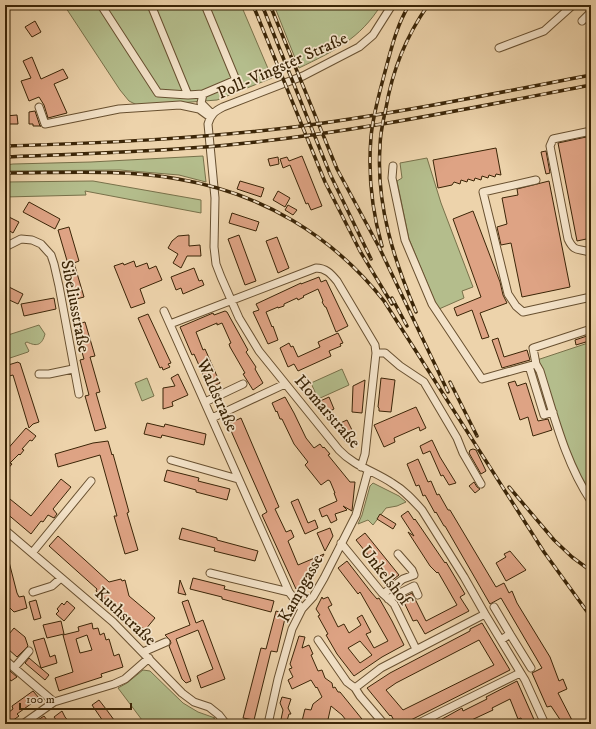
<svg xmlns="http://www.w3.org/2000/svg" width="596" height="729" font-family="'IM FELL DW Pica',serif">
  <rect width="100%" height="100%" fill="#edd3ab"/>
  <filter id="stains"><feTurbulence type="fractalNoise" baseFrequency=".005" numOctaves="4"/><feColorMatrix values="0 0 0 0 .2 0 0 0 0 .09 0 0 0 0 .02 0 0 0 .5 -.17"/></filter>
  <radialGradient id="worn" r=".72"><stop offset=".6" stop-color="#630" stop-opacity="0"/><stop offset="1" stop-color="#630" stop-opacity=".3"/></radialGradient>
  <path fill="#b4bd8c" stroke="#78714a" d="M64 5H241L272 78 217 100 139 106 129 101 120 90Z
    M274 5H381C360 39 334 51 299 68Z
    M203 156 206 182 179 175 120 170 5 171V165L13 164 91 162Z
    M427 158 441 203 473 287 462 291 464 298 439 309 435 302 409 239 397 181 402 178 400 163Z
    M93 181 201 200V213L85 191 86 195 5 197V182Z
    M39 325 45 334C42 345 37 347 27 342L25 343 29 351 28 352 7 359 5 351V336Z
    M591 342V494C564 453 553 406 537 360Z
    M342 369 349 385 318 399 311 383Z
    M147 378 154 396 142 401 135 383Z
    M373 483 399 496 406 502 397 506 386 508 373 525 368 520 358 524 362 515 370 486Z
    M143 670 150 671 183 703 198 712 215 718 206 724H145L118 688 127 683Z"/>
  <path fill="#dea384" stroke="#3b2507" fill-rule="evenodd" d="M35 21 41 32 32 37 25 27Z
    M32 57 41 79 63 69 68 78 54 84 67 113 48 118 44 105 39 97 29 101 21 81 31 78 23 61Z
    M35 111 40 126H41H33V124H29V112Z
    M17 115 18 124H5V116Z
    M591 136V238L577 241 558 143Z
    M496 148 501 175 496 174 495 177 489 175 488 178 482 176 481 180 475 178 474 181 468 179 467 182 461 180 460 184 454 182 452 185 438 188 433 160Z
    M546 151 550 173 546 174 541 152Z
    M302 156 322 206 311 210 308 203 306 204 290 165 283 168 280 159 287 157 289 161Z
    M278 157 279 164 270 166 268 159Z
    M240 181 264 188 261 197 237 189Z
    M549 181 570 287 522 297 511 243 501 245 497 227 507 224 502 198 518 195 517 189Z
    M278 191 290 198 285 207 273 200Z
    M29 202 60 219 55 229 23 212Z
    M288 205 297 210 293 215 285 210Z
    M473 211 500 282 503 295 507 303 480 313 489 337 482 339 472 310 457 316 454 308 481 297 453 219Z
    M232 213 259 222 256 231 229 223Z
    M5 215 19 222 13 233 5 228Z
    M69 227 79 261 74 263 84 297 73 300 63 266 68 264 58 230Z
    M189 235V246L200 245 201 256H187L181 268 173 263 178 254 168 248 172 241 178 236Z
    M239 235 256 281 245 285 228 239Z
    M277 237 289 268 278 273 266 241Z
    M134 261 136 267 147 263 149 269 156 266 162 280 140 289 145 303 131 308 114 266 123 263 124 265Z
    M194 268 199 281 202 280 204 285 183 294 181 288 176 290 171 277Z
    M319 277 321 282 326 280 348 326 336 332 326 307H325L322 302 323 301 318 289 303 296 304 297 298 300 297 298 284 304V306L278 308V307L266 312 272 327 273 326 278 340 268 344 253 312 259 310 256 304 301 283V284Z
    M5 285 23 294 18 304 5 298Z
    M54 298 56 309 24 316 21 304Z
    M225 311 227 312 248 350 246 352 256 367 255 369 263 383 253 390 243 374 245 373 230 347 229 344 231 343 222 323 217 325V323L196 332 203 350 205 349 220 383 209 388 194 354 192 355 180 327 213 313 214 315Z
    M148 314 171 363 168 364 170 367 163 370 162 367 160 368 138 318Z
    M85 322 95 356 90 357 100 392 96 393 106 428 95 431 85 396 89 395 80 360 84 359 74 325Z
    M338 333 343 343 340 344 341 346 329 351 331 356 298 371 294 364 288 367 280 348 289 343 291 347 293 346 298 357 320 347 318 342Z
    M587 336 589 341 576 345 575 340Z
    M498 338 504 357 527 350 530 360 502 368 492 340Z
    M18 362 19 363H20L39 422 33 424 29 428 13 375 5 377V366Z
    M178 374 188 395 172 402 173 406 163 409V388L175 386 171 378Z
    M381 378 395 380 391 412 379 411V408L378 407Z
    M365 380 362 413 352 412 353 386Z
    M515 381 517 386 526 383 538 421 548 419 552 430 533 436 528 417 520 420 508 383Z
    M285 397 294 413 306 438 314 448 320 444 323 448 324 447 330 454 328 455 350 482H355L352 511 343 506 347 510 335 514 337 520 331 523 327 515 322 517 319 509 337 501 334 493H335L330 481 328 480 321 485 305 465 308 462 294 444 282 419H280L277 411 276 412 272 403Z
    M329 397 334 409 322 415 316 403Z
    M416 407 426 428 420 431 419 427 394 438 395 442 384 447 374 425Z
    M241 418 279 507 275 509 286 532 291 530 294 537 288 541 298 565 324 554 317 567 318 568 305 584 296 589 262 515 267 512 228 424Z
    M347 420 355 436 344 441 336 425Z
    M147 423 164 427 165 424 206 434 204 445 162 435 161 438 144 434Z
    M26 428 36 436 32 441 30 440 22 449 24 450 20 455 19 454 10 463 12 464 5 472V452Z
    M432 440 440 457 456 483 449 485 443 475 441 476 430 451 423 454 420 446Z
    M108 441 112 455 113 454 129 512 127 513 138 550 125 554 114 516H117L100 455 58 467 55 454 93 443Z
    M473 449 476 450 486 471 481 474 469 453 470 450Z
    M418 459 428 482 431 481 437 495 439 494 448 510H450L496 587 504 583 509 593 512 591 517 603 550 657 559 681 563 679 567 689 558 693 574 724H563L551 706 547 707 532 673 542 668 501 598 490 604 445 526H444L436 512 435 513 425 495 423 496 419 485 416 486 407 464Z
    M167 470 199 478 198 481 230 489 227 500 196 492V490L164 481Z
    M61 479 71 487 53 509 57 514 54 518 48 515 43 522 41 521 31 534 5 512V495L31 516Z
    M474 482 477 487 480 489 475 493 469 486Z
    M298 499 308 523 315 520 318 528 305 534 291 502Z
    M408 511 414 520 415 519 445 563 446 562 465 594 460 597 469 611 425 634 417 620 413 621 402 598 412 593 426 621 457 605 438 572 437 573 430 566 408 532 414 536 401 516Z
    M380 514 396 524 393 529 377 519Z
    M182 528 217 538V540L258 551 255 561 214 551 215 548 179 539Z
    M330 528 333 536 325 551 317 533Z
    M365 533 399 575 390 582 356 540Z
    M58 536 85 560 109 582 121 579 122 581 125 580 129 596 155 618 145 630 111 601 109 602 96 591 97 589 49 546Z
    M510 551 526 570 506 581 496 563 506 557 504 554Z
    M7 554 17 593 19 597 24 596 27 608 14 612 5 603V555Z
    M347 561 371 592 377 599 379 598 392 621 404 645 382 657 354 676 337 654 326 635 328 634 318 616 320 615 316 609 322 597 323 599 328 597 332 605 328 607 338 627 344 624 349 633 361 625 357 618 362 615 371 632 366 634 374 648 388 641 360 592 358 594 338 568ZM360 641 372 655 360 663 348 648Z
    M193 578 225 586 224 589 274 601 271 612 222 599V597L190 589Z
    M180 580 186 595 178 593Z
    M36 600 41 618 34 620 29 602Z
    M188 600 196 623 203 620 225 679 201 688 197 676 213 669 198 630 176 639 191 681 186 683 182 679 169 646 171 643 170 640 165 635 190 625 182 602Z
    M67 601 75 608 64 621 56 614 59 611 57 609 62 603 64 605Z
    M276 611 286 614 277 652 271 651 254 720 243 718 261 648 266 649Z
    M61 621 64 634 47 638 43 625Z
    M92 623 93 629 98 628 100 635 104 633 106 640 109 639 114 656 119 654 123 667 101 674 102 677 59 691 55 678 73 672 63 635 79 631 78 627ZM87 635 92 650 80 653 76 639Z
    M482 623 510 670 403 724H396L391 715 390 716 367 688 390 673 470 631V629ZM479 640 494 665 403 710 386 690 396 683Z
    M14 628 25 637 28 646 17 657 8 649 5 652V639Z
    M299 636 305 637 302 648 309 645 313 654 311 655 318 671 322 670 325 678 332 683 333 688 335 687 338 692H340L366 724H349L342 715 331 706 327 724H307L308 723 302 721 305 709 311 710 313 704 322 697 317 687 316 688 311 680 292 689 288 680 293 677 289 669 292 668 290 664Z
    M44 638 50 657 55 655 57 663 41 668 33 641Z
    M29 658 49 675 45 680 25 663Z
    M10 671 17 677 11 681 6 674Z
    M517 681 536 724H524L521 718 518 719 510 699 492 708 493 710 463 724H433L462 708 463 711 487 699 486 697Z
    M33 691 39 698 17 714 19 716 8 724H5V715L13 709 12 706Z
    M282 697 291 699 288 708 291 714H289L286 724H280L283 710 280 703Z
    M99 700 106 709 117 724H105L92 705Z
    M62 711 65 717 71 724H59L54 717Z
    M44 716 47 720 42 724H32Z"/>
  <g fill="none" stroke-linecap="round" stroke-linejoin="round">
    <defs>
      <path id="minor" d="M101 5 158 93 188 95 203 94 236 80 205 5
        M151 5 188 95
        M392 5 373 35 359 47 303 76 223 107C215 111 211 114 208 124L215 198 214 247 216 264 221 277 239 318 259 351 339 450C354 466 374 471 392 483 404 490 413 500 422 510L464 577 485 614 525 680 545 724
        M582 21 591 12
        M499 48 544 31 573 5
        M203 94 201 103 212 114
        M39 107 45 124 119 109 180 105 199 109 210 117
        M591 131 553 139 550 146 568 239C575 254 579 247 591 253
        M393 166 392 178 405 240 432 304 482 379 536 364
        M536 180 483 192 508 294 516 306 523 312 591 297
        M5 247 21 239 32 240 41 244 51 255 54 264 59 286 79 394
        M164 311 289 592 302 609
        M170 324 316 268C326 268 331 274 337 281L375 345 376 353 365 454 361 467
        M591 329 533 348 536 364 540 371C554 415 565 462 591 501
        M376 353H385L400 366 424 382 457 438 463 453 481 484
        M529 366 544 415 553 412
        M39 374H49L73 369
        M205 402 243 384
        M5 412V423
        M212 418 285 384
        M171 460 238 479
        M5 530 113 622 182 693 194 702 209 707 219 715 226 724
        M341 543 382 593 394 604 416 649
        M32 553 91 481
        M210 573 289 592
        M33 592 52 586 61 578
        M383 594 403 579 414 575 412 570 398 554
        M388 599 414 586 418 595
        M494 607 510 634 501 640
        M510 634 531 668
        M318 640 347 682 355 688 360 696 384 724
        M143 652 166 642
        M5 660 54 702
        M14 668 29 651
        M355 688 381 668 485 614
        M23 724 54 702 114 684 125 679 149 658
        M268 724 278 679 292 629 302 609 313 597 324 578 356 515 368 471
        M417 724 520 673"/>
    </defs>
    <use href="#minor" stroke="#685030" stroke-width="9"/>
    <use href="#minor" stroke="#f3e2c8" stroke-width="7"/>
    <defs>
      <path id="rail" d="M253 5 325 182 360 251 392 304
        M262 5 330 174 371 259
        M270 5 337 169 379 247 448 392
        M5 146C102 143 198 139 294 127 394 114 492 94 591 75
        M5 157C79 154 154 152 228 145 350 133 471 108 591 85
        M5 173C62 173 121 169 178 179 261 193 332 235 384 301L544 552 591 617
        M382 246C372 211 368 173 371 137 373 114 380 91 386 68 392 46 397 25 409 5
        M392 298 407 326
        M416 312C394 260 376 205 380 147 380 134 383 121 386 108 392 72 407 35 428 5
        M450 382 477 436
        M509 487 554 540 572 557 591 571"/>
    </defs>
    <use href="#rail" stroke="#3b2507" stroke-width="3.5"/>
    <use href="#rail" stroke="#f3e2c8" stroke-width="2" stroke-dasharray="6" stroke-linecap="butt"/>
  </g>
  <g text-anchor="middle" stroke-width="3.5" stroke-linejoin="round" paint-order="stroke">
    <g font-size="17" fill="#3b2507" stroke="#f3e2c8">
      <text transform="translate(282 65) rotate(-24)" y="6">Poll-Vingster Straße</text>
      <text transform="translate(76 306) rotate(79)" y="6">Sibeliusstraße</text>
      <text transform="translate(218 395) rotate(66)" y="6">Waldstraße</text>
      <text transform="translate(328 411) rotate(49)" y="6">Homarstraße</text>
      <text transform="translate(386 575) rotate(52)" y="6">Unkelshof</text>
      <text transform="translate(300 588) rotate(-61)" y="6">Kampgasse</text>
      <text transform="translate(126 616) rotate(43)" y="6">Kuthstraße</text>
    </g>
  </g>
  <rect width="596" height="729" fill="none" stroke="#edd3ab" stroke-width="20"/>
  <rect x="6" y="6" width="584" height="717" fill="none" stroke="#3b2507" stroke-width="2"/>
  <rect x="10" y="10" width="576" height="709" fill="none" stroke="#3b2507"/>
  <path d="M20 703v6h111v-6" fill="none" stroke="#3b2507" stroke-width="2"/>
  <text x="26" y="703" font-size="12" fill="#3b2507" stroke="#f3e2c8" stroke-width="3" paint-order="stroke">100 m</text>
  <rect width="100%" height="100%" filter="url(#stains)"/>
  <rect width="100%" height="100%" fill="url(#worn)"/>
</svg>
